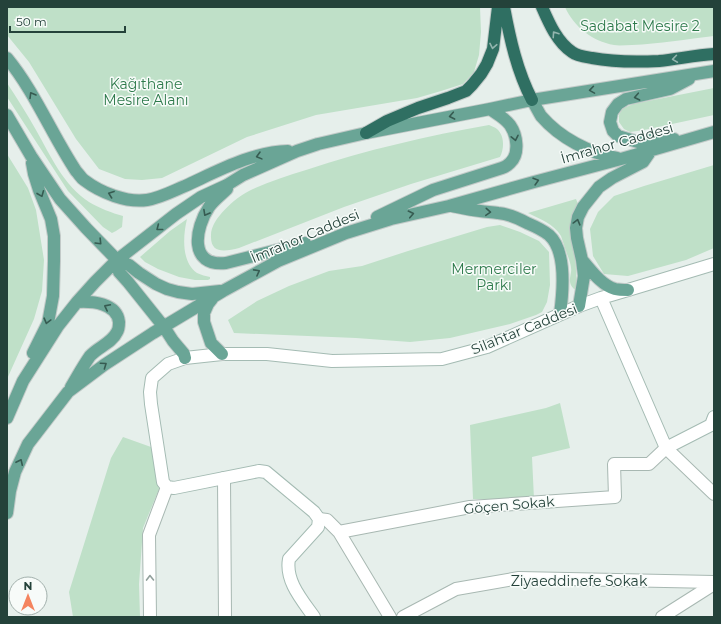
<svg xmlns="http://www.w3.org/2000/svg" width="721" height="624" font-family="Montserrat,sans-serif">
  <rect width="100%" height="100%" fill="#e6efeb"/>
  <path fill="#bfe0c8" d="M7 7H480L481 32 479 55 474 72 463 84 441 91 417 98 316 115 247 137 162 178 142 180 125 179 99 169 76 139 29 62 7 35Z
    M565 7H714V36C687 39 659 44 632 45 626 45 619 46 614 45 592 41 574 27 565 7Z
    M7 83C17 98 27 114 36 130 50 155 64 186 89 202 99 208 112 213 123 216L122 227 116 231 112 233 103 227 68 191 7 97Z
    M714 88V115L644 130 630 132 624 129 619 122V115L622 109 633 104Z
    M489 125C491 126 495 127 497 129 505 136 504 149 500 157L411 184 344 207 239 248C226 251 210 255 211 235 211 219 235 198 249 191 267 182 287 176 306 170 366 150 427 136 489 125Z
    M7 154 28 188 36 210 44 260 42 291 34 319 7 379Z
    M714 165V248L686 260 628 276 604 274 593 256 590 229 598 212 614 196 644 186Z
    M576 199 578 204 575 253 577 288 574 289C568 283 570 279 571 272 572 267 569 259 567 254 565 248 563 242 561 236 554 224 540 219 528 213Z
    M187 219C183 235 181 262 197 273 201 275 206 276 210 277V279L208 280H195L179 277 158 269 145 262 140 257 170 231Z
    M500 225 520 232 539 241 549 252 550 285 547 302 542 312 536 315 510 324 450 338 410 342 356 338 234 333 228 320 257 301 289 286 329 271 362 266 408 251 487 227Z
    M560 403 570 448 532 457 534 499H473L470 425 546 408Z
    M123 437 151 447 159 489 143 528 139 584 140 617H73L69 592 111 458Z"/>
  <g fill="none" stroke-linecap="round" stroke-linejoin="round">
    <defs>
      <path id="street" d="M224 478 225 617
        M319 519 327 520 339 532 470 507 615 497 614 464H649L666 448 714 494
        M339 532 390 617
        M150 617 149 535 167 487
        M403 617 456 589 519 578 714 582
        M662 617 714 584"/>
      <path id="secondary" d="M601 298 666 448 711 425 714 417
        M314 617C302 600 285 581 289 559L318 527 319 519 314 512 266 472 259 471 174 488 167 487 163 482 151 404 150 392 152 378 168 364 185 358 222 354H267L332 361 442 359 487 347 579 306 601 298 628 290 714 264"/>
      <path id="primary" d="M7 58C35 92 52 135 76 171 79 174 81 178 84 180 101 193 127 203 147 200 160 198 173 191 185 186 218 171 252 152 288 151
        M532 100C535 105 538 111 541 116 560 138 589 153 617 158
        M7 115 31 156 60 199 86 228 117 260 129 265 139 273 156 284 167 289 178 292 192 294 220 291
        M674 139H656L638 142 618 136 613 131 610 122 612 112 618 104 626 99 670 89 689 79
        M32 163 34 174 39 190 51 219 54 236V261L53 296 48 323 33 353
        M227 189C221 195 214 200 209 207 195 228 188 267 226 263L305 243
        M452 206C462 208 471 210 480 211 486 212 492 212 498 213 508 214 518 218 527 223 534 226 543 230 549 235 567 251 563 292 560 314
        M377 217 433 190 502 168C505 167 508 165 510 163 520 154 517 135 510 125 505 118 497 114 490 109
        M117 260 119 272 128 282 164 327 173 341 184 354 185 358
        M582 260C591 270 601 285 615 289 619 290 624 290 628 290
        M212 299 208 304 204 313V322L211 343 222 354
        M579 306 584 276 582 260 577 238 576 228 578 217 583 207 599 187 612 178 643 162 652 149
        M71 387C77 377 83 366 90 356 98 347 112 343 117 332 119 329 119 325 119 322 117 303 92 301 77 302
        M7 418 23 381 58 326 77 302 95 282 117 260 176 214 201 197 227 185 243 175 297 151 318 144 366 133 490 109 532 100 714 71
        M7 513 10 491 15 472 28 444 68 392 104 365 153 333 223 291 278 261 346 233 391 219 449 206 534 182 621 159 714 132"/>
      <path id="highway" d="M504 7C510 39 517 71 532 100
        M542 7C549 23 557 42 572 52 577 56 586 57 592 58 613 62 638 62 659 61 678 59 696 55 714 54
        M366 133 387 121 418 108 448 98 466 91 472 85 481 74 487 64 493 49 498 7"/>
    </defs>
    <use href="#street" stroke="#a8b8b2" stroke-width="14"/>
    <use href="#secondary" stroke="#a4bbb3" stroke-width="14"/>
    <use href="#primary" stroke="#c2cac8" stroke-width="14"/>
    <use href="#highway" stroke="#c2cac8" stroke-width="14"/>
    <use href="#street" stroke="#fff" stroke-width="12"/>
    <use href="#secondary" stroke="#fff" stroke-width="12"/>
    <use href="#primary" stroke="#6aa596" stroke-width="12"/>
    <use href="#highway" stroke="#2f6f62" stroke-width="12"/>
  </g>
  <defs><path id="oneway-chevron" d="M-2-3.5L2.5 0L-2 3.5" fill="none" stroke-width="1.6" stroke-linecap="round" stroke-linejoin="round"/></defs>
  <g stroke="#93b5ae">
    <use href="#oneway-chevron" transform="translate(555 34) rotate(-124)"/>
    <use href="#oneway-chevron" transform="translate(493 46) rotate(101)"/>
    <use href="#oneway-chevron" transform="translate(675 59) rotate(172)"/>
  </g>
  <g stroke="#365b51">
    <use href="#oneway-chevron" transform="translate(592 90) rotate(171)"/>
    <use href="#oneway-chevron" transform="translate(32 95) rotate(-121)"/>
    <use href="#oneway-chevron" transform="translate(637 97) rotate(169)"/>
    <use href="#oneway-chevron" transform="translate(452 116) rotate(169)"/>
    <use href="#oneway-chevron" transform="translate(515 138) rotate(78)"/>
    <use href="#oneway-chevron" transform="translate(259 156) rotate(165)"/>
    <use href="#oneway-chevron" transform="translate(536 181) rotate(-16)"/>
    <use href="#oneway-chevron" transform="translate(41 194) rotate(68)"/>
    <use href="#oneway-chevron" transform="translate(111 194) rotate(-160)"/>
    <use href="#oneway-chevron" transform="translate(488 212) rotate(4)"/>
    <use href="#oneway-chevron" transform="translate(206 213) rotate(119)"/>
    <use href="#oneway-chevron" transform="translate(411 214) rotate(-12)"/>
    <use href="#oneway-chevron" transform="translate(577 222) rotate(-75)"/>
    <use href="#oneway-chevron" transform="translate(159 228) rotate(142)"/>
    <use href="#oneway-chevron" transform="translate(99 242) rotate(46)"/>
    <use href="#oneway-chevron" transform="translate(257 272) rotate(-28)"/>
    <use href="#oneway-chevron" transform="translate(107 307) rotate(-153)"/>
    <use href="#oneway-chevron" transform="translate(47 321) rotate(105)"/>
    <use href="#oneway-chevron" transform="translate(104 365) rotate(-35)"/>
    <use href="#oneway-chevron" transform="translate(20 462) rotate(-65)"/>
  </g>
  <use stroke="#92a09c" href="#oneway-chevron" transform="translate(150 578) rotate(-91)"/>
  <g text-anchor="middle" stroke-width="3" stroke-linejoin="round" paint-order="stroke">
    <g font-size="14" fill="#2d7a4b" stroke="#f7fbf9">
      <text x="640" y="31">Sadabat Mesire 2</text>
      <text x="146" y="89">Kağıthane<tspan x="146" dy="16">Mesire Alanı</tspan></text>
      <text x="494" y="274">Mermerciler<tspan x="494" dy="16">Parkı</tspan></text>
    </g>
    <g font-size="14" fill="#24423a" stroke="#f7fbf9">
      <text transform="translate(617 143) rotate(-16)" y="5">İmrahor Caddesi</text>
      <text transform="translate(305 236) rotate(-23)" y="5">İmrahor Caddesi</text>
      <text transform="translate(524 329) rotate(-22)" y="5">Silahtar Caddesi</text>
      <text transform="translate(509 505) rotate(-5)" y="5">Göçen Sokak</text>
      <text x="579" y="586">Ziyaeddinefe Sokak</text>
    </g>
  </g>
  <rect width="721" height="624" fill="none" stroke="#24423a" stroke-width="16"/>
  <g transform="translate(28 596)"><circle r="19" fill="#f7fbf9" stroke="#a3b1ad"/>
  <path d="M0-3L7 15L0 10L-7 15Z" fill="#f4845f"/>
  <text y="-6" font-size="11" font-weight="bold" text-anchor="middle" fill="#24423a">N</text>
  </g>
  <path d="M10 26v6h115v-6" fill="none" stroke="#24423a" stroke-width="2"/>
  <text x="16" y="26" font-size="12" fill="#24423a" stroke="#f7fbf9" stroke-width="3" paint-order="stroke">50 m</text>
</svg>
